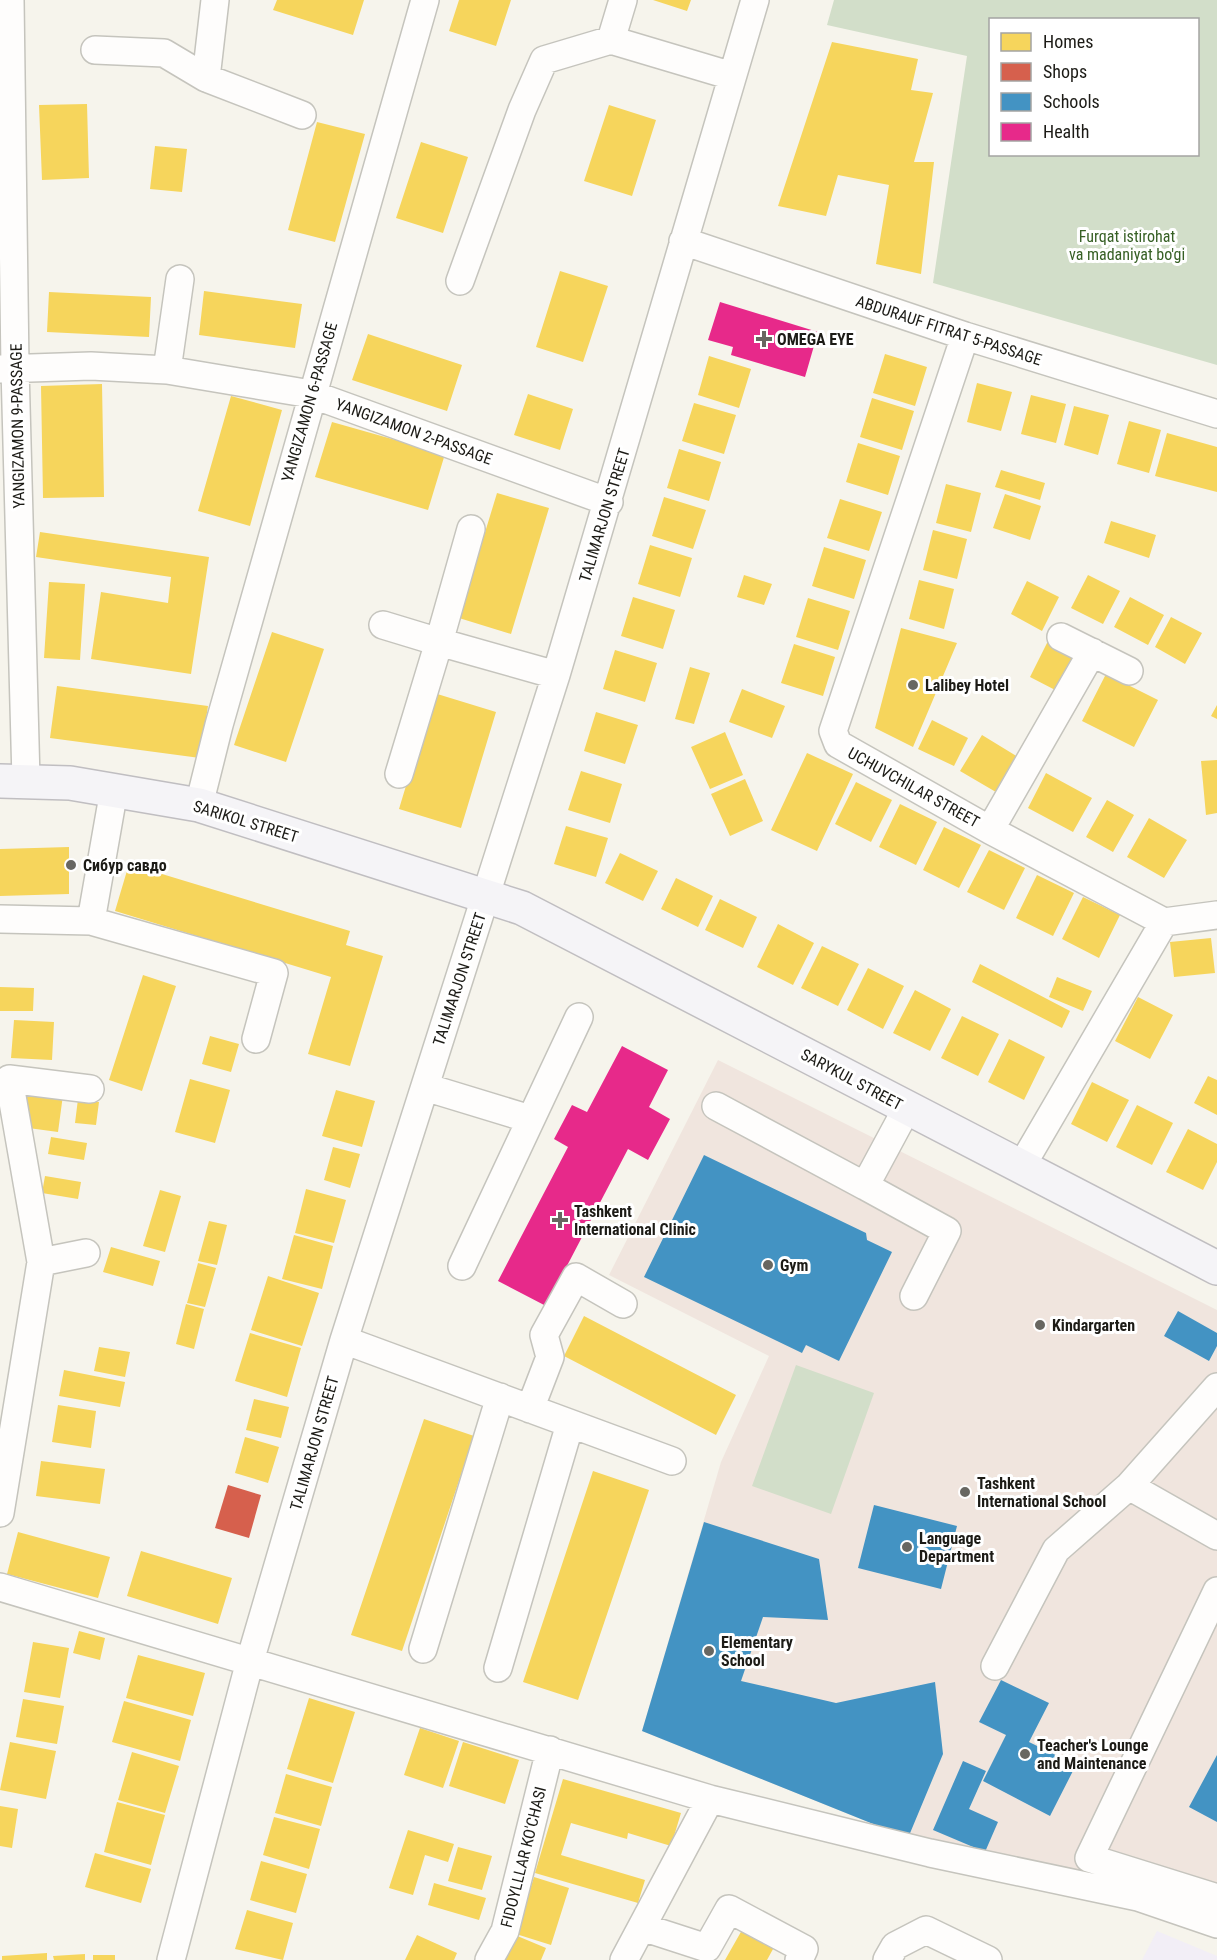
<svg xmlns="http://www.w3.org/2000/svg" width="1217" height="1960" font-family="'Roboto Condensed',sans-serif">
  <rect width="100%" height="100%" fill="#f6f4ec"/>
  <path fill="#f0e5de" d="M718 1060 1217 1310V1907L908 1838 642 1731 721 1462 769 1356 609 1275Z"/>
  <path fill="#f2eef6" d="M1157 1931 1217 1956V1960H1142Z"/>
  <path fill="#d2dec9" fill-rule="evenodd" d="M834 0H1217V365L933 283 967 56 827 25ZM990 20H1198V154H990Z
    M796 1365 874 1393 831 1514 752 1486Z"/>
  <path fill="#f6d55c" d="M277 0H364L353 35 273 10Z
    M459 0H511L496 46 449 31Z
    M653 0H691L687 11Z
    M832 42 918 59 911 90 933 93 914 162H934L921 274 876 264 889 185 838 175 826 216 778 206Z
    M87 104 89 178 42 180 39 105Z
    M609 105 656 120 632 196 584 181Z
    M317 122 365 134 335 242 288 230Z
    M421 142 468 157 443 233 396 218Z
    M155 146 187 149 182 192 150 189Z
    M560 271 608 286 583 362 536 347Z
    M204 291 302 304 295 348 199 335Z
    M49 292 151 297 149 337 47 332Z
    M368 334 462 365 447 411 352 380Z
    M885 354 927 367 915 406 873 393Z
    M709 356 751 369 739 408 698 395Z
    M977 383 1012 392 1001 431 967 422Z
    M102 384 104 497 43 498 41 386Z
    M528 394 573 409 560 450 514 435Z
    M1031 395 1066 404 1056 443 1021 434Z
    M231 396 282 410 250 526 198 511Z
    M872 398 914 411 902 450 860 437Z
    M694 403 736 415 724 454 682 441Z
    M1074 406 1109 415 1098 455 1064 445Z
    M1129 421 1161 430 1149 473 1117 464Z
    M332 422 445 454 428 510 315 477Z
    M1167 433 1217 447V492L1155 476Z
    M858 443 900 456 888 495 846 482Z
    M679 449 721 462 709 501 667 488Z
    M1001 470 1045 483 1040 500 995 487Z
    M946 484 981 493 971 532 936 523Z
    M497 493 549 508 511 634 459 618Z
    M1005 494 1041 506 1030 540 993 528Z
    M664 497 706 510 693 549 652 536Z
    M840 499 882 512 869 551 827 538Z
    M1111 521 1156 535 1149 558 1104 543Z
    M933 530 967 539 957 579 923 570Z
    M40 532 209 557 191 674 91 659 101 592 168 603 171 577 36 557Z
    M650 545 692 558 680 597 638 584Z
    M824 547 866 560 854 599 812 586Z
    M744 575 772 584 764 605 737 597Z
    M1088 575 1120 591 1103 624 1071 608Z
    M919 580 954 589 944 629 909 619Z
    M1027 581 1059 597 1042 631 1011 614Z
    M49 582 85 584 80 660 44 658Z
    M633 597 675 610 663 649 621 636Z
    M1130 597 1164 615 1148 645 1114 627Z
    M808 598 850 611 838 650 796 637Z
    M1171 617 1202 633 1185 664 1155 647Z
    M901 628 957 643 913 747 875 728Z
    M272 632 324 649 286 762 234 745Z
    M1048 641 1080 657 1061 693 1030 677Z
    M794 644 835 657 823 696 781 683Z
    M615 650 657 663 645 702 603 689Z
    M690 667 710 673 694 724 675 719Z
    M1106 674 1158 700 1134 747 1082 721Z
    M57 686 208 706 200 758 50 738Z
    M742 689 785 706 772 738 729 722Z
    M434 693 496 712 461 828 399 809Z
    M1217 705V719L1211 716Z
    M596 712 638 725 625 764 584 751Z
    M932 720 968 738 954 766 918 749Z
    M725 732 743 775 710 789 691 747Z
    M982 735 1023 760 1001 795 960 771Z
    M807 753 853 774 817 851 771 830Z
    M1217 760V813L1206 815 1201 761Z
    M581 771 622 784 610 823 568 810Z
    M1046 773 1092 798 1073 832 1028 808Z
    M745 779 763 821 730 836 711 794Z
    M856 782 892 800 871 842 835 824Z
    M1107 800 1134 815 1113 852 1086 837Z
    M900 804 937 822 916 865 879 847Z
    M1149 818 1187 840 1164 878 1127 857Z
    M566 826 608 838 596 877 554 864Z
    M944 827 981 845 959 888 923 870Z
    M69 847V894L0 896V849Z
    M989 850 1025 868 1004 910 967 892Z
    M620 853 658 871 643 901 605 883Z
    M129 864 350 931 346 945 383 956 350 1066 308 1054 331 977 115 911Z
    M1037 875 1074 893 1053 936 1016 918Z
    M676 878 713 896 698 927 661 909Z
    M1083 897 1120 915 1099 958 1062 939Z
    M720 899 757 917 743 948 705 930Z
    M778 924 814 943 793 985 757 967Z
    M1211 938 1215 973 1174 977 1170 942Z
    M822 946 859 964 838 1006 801 988Z
    M980 964 1070 1011 1062 1028 972 982Z
    M868 968 904 986 883 1029 847 1010Z
    M143 975 176 986 142 1091 109 1080Z
    M1057 977 1092 991 1083 1011 1049 997Z
    M0 987 34 988 33 1011H0Z
    M915 990 951 1009 930 1051 893 1033Z
    M1138 997 1173 1015 1150 1059 1115 1041Z
    M962 1016 999 1034 978 1076 941 1058Z
    M14 1020 54 1022 52 1060 11 1058Z
    M210 1036 239 1044 231 1072 202 1064Z
    M1009 1039 1045 1057 1024 1100 988 1082Z
    M1208 1076 1217 1080V1115L1194 1103Z
    M190 1079 230 1090 215 1143 175 1132Z
    M1092 1082 1129 1100 1107 1142 1071 1124Z
    M26 1090 63 1095 58 1132 21 1127Z
    M336 1090 375 1101 362 1147 322 1136Z
    M78 1099 99 1102 96 1125 75 1123Z
    M1137 1105 1173 1123 1152 1165 1116 1147Z
    M1188 1129 1217 1144V1162L1203 1190 1166 1172Z
    M51 1137 87 1143 84 1160 48 1154Z
    M333 1147 360 1154 350 1188 324 1180Z
    M45 1176 81 1182 78 1199 42 1193Z
    M306 1189 346 1200 334 1243 295 1233Z
    M160 1190 181 1196 165 1252 143 1246Z
    M209 1221 227 1225 217 1265 198 1261Z
    M294 1235 333 1246 322 1289 282 1279Z
    M111 1247 160 1261 153 1286 103 1272Z
    M198 1263 216 1268 205 1307 187 1303Z
    M268 1276 319 1293 302 1346 251 1330Z
    M186 1304 204 1309 194 1349 176 1344Z
    M584 1316 736 1395 716 1435 564 1356Z
    M250 1333 301 1348 287 1397 235 1381Z
    M99 1347 130 1352 125 1377 94 1371Z
    M64 1370 125 1382 120 1407 59 1396Z
    M254 1399 289 1407 281 1438 246 1430Z
    M58 1405 96 1411 91 1448 52 1442Z
    M424 1419 474 1436 402 1651 351 1635Z
    M245 1437 279 1447 268 1483 235 1473Z
    M41 1461 105 1469 100 1504 36 1496Z
    M593 1471 649 1490 578 1700 523 1682Z
    M18 1532 110 1557 98 1598 7 1574Z
    M141 1551 232 1578 218 1624 127 1596Z
    M79 1631 105 1638 100 1660 73 1653Z
    M33 1642 69 1648 60 1698 24 1692Z
    M138 1655 205 1673 193 1716 126 1698Z
    M309 1698 355 1712 333 1783 287 1769Z
    M23 1699 64 1706 57 1744 16 1737Z
    M124 1701 191 1720 180 1761 112 1742Z
    M420 1728 459 1741 443 1788 404 1775Z
    M10 1742 56 1751 46 1799 0 1790Z
    M463 1742 519 1760 505 1804 449 1786Z
    M132 1752 179 1766 165 1813 118 1800Z
    M286 1774 332 1787 321 1826 275 1813Z
    M563 1779 681 1813 671 1846 628 1833 627 1839 571 1823 561 1855 645 1880 638 1903 535 1873Z
    M117 1802 165 1815 151 1865 104 1852Z
    M0 1806 18 1809 12 1848 0 1846Z
    M274 1817 320 1829 309 1869 263 1855Z
    M408 1830 454 1844 448 1862 425 1855 413 1895 389 1888Z
    M458 1847 492 1856 482 1890 448 1881Z
    M95 1853 151 1869 141 1903 85 1887Z
    M261 1861 307 1874 296 1913 250 1900Z
    M534 1877 569 1888 551 1945 516 1934Z
    M434 1883 486 1898 479 1920 428 1905Z
    M247 1910 293 1923 283 1960 235 1949Z
    M746 1923 778 1940 767 1960H725Z
    M417 1935 457 1953 454 1960H405Z
    M515 1935 546 1948 541 1960H505Z
    M47 1953V1960H2V1956Z
    M85 1954V1960H54L53 1956Z
    M93 1955H115V1960H93Z"/>
  <path fill="#d6604d" d="M228 1485 261 1495 249 1538 215 1528Z"/>
  <path fill="#4393c3" d="M704 1155 866 1233 867 1240 892 1252 839 1361 806 1345 802 1353 644 1277Z
    M1178 1311 1217 1333V1346L1209 1361 1164 1336Z
    M874 1505 957 1526 941 1589 858 1568Z
    M704 1522 819 1559 828 1620 763 1617 741 1681 836 1703 935 1682 943 1754 908 1838 642 1731Z
    M1001 1680 1049 1703 1029 1742 1076 1765 1050 1816 983 1781 1006 1735 979 1722Z
    M1217 1755V1822L1189 1807Z
    M963 1761 986 1771 969 1809 998 1822 985 1852 933 1830Z"/>
  <path fill="#e7298a" d="M720 302 818 332 805 377 731 355 733 347 708 340Z
    M622 1046 668 1070 649 1107 670 1119 648 1160 628 1149 546 1306 498 1281 568 1147 554 1139 572 1105 587 1112Z"/>
  <g fill="none" stroke-linecap="round" stroke-linejoin="round">
    <defs>
      <path id="minor" d="M10 0 15 368 26 780
        M215 0 206 78 302 115
        M611 40 623 0
        M95 50 164 53 206 78
        M683 241 965 336 1217 414
        M460 281 522 110 544 60 611 40 732 76
        M965 336 833 731 838 744 990 830 1164 922 1217 915
        M0 369 91 366 167 370 311 394 609 502
        M167 370 180 279
        M471 529 439 642 556 675
        M383 625 439 642 399 774
        M1061 637 1129 671
        M114 790 91 921 274 973 256 1039
        M199 805 219 725 425 0
        M990 830 1092 652
        M0 919 91 921
        M425 1087 530 1119
        M716 1106 865 1186 907 1108
        M1021 1167 1164 922
        M865 1186 947 1231 914 1296
        M41 1262 86 1253
        M462 1266 579 1017
        M344 1340 672 1461
        M530 1409 550 1357 544 1335 576 1277 623 1304
        M1129 1486 1217 1387
        M0 1513 41 1262 9 1079 90 1089
        M0 1587 710 1799 930 1853 1138 1897 1217 1924
        M1217 1591 1089 1858 1217 1898
        M423 1649 500 1397
        M995 1666 1056 1550 1129 1486 1217 1536
        M498 1668 570 1424
        M642 1927 707 1948 729 1909 804 1949 799 1960
        M171 1960 250 1661 344 1340 556 675 755 0
        M489 1960 505 1931 550 1750
        M624 1960 710 1799
        M887 1960 895 1946 926 1930 988 1960"/>
      <path id="major" d="M0 781 70 783 199 805 522 908 1217 1268"/>
    </defs>
    <use href="#minor" stroke="#c5c4bd" stroke-width="30"/>
    <use href="#major" stroke="#c0bec1" stroke-width="36"/>
    <use href="#minor" stroke="#fefdfc" stroke-width="27"/>
    <use href="#major" stroke="#f5f4f7" stroke-width="33"/>
  </g>
  <g fill="#686761" stroke="#fff" stroke-width="2">
    <path d="M761 330h6v6h6v6h-6v6h-6v-6h-6v-6h6z"/>
    <circle cx="913" cy="685" r="6"/>
    <circle cx="71" cy="865" r="6"/>
    <path d="M557 1211h6v6h6v6h-6v6h-6v-6h-6v-6h6z"/>
    <circle cx="768" cy="1265" r="6"/>
    <circle cx="1040" cy="1325" r="6"/>
    <circle cx="965" cy="1492" r="6"/>
    <circle cx="907" cy="1547" r="6"/>
    <circle cx="709" cy="1651" r="6"/>
    <circle cx="1025" cy="1754" r="6"/>
  </g>
  <g text-anchor="middle" stroke-width="6" stroke-linejoin="round" paint-order="stroke">
    <g font-size="16" fill="#376025" stroke="#fff">
      <text x="1127" y="242">Furqat istirohat<tspan x="1127" dy="18">va madaniyat bo'gi</tspan></text>
    </g>
    <g font-size="16" fill="#1c1b16" stroke="#fff">
      <text transform="translate(949 330) rotate(18)" y="6">ABDURAUF FITRAT 5-PASSAGE</text>
      <text transform="translate(309 402) rotate(-74)" y="6">YANGIZAMON 6-PASSAGE</text>
      <text transform="translate(17 426) rotate(-91)" y="6">YANGIZAMON 9-PASSAGE</text>
      <text transform="translate(414 431) rotate(20)" y="6">YANGIZAMON 2-PASSAGE</text>
      <text transform="translate(604 515) rotate(-73)" y="6">TALIMARJON STREET</text>
      <text transform="translate(914 787) rotate(29)" y="6">UCHUVCHILAR STREET</text>
      <text transform="translate(246 821) rotate(17)" y="6">SARIKOL STREET</text>
      <text transform="translate(459 979) rotate(-72)" y="6">TALIMARJON STREET</text>
      <text transform="translate(852 1079) rotate(28)" y="6">SARYKUL STREET</text>
      <text transform="translate(314 1443) rotate(-74)" y="6">TALIMARJON STREET</text>
      <text transform="translate(523 1857) rotate(-76)" y="6">FIDOYLLLAR KO'CHASI</text>
    </g>
    <g font-size="16" font-weight="bold" fill="#1c1b16" stroke="#fff" text-anchor="start">
      <text x="777" y="345">OMEGA EYE</text>
      <text x="925" y="691">Lalibey Hotel</text>
      <text x="83" y="871">Сибур савдо</text>
      <text x="574" y="1217">Tashkent<tspan x="574" dy="18">International Clinic</tspan></text>
      <text x="780" y="1271">Gym</text>
      <text x="1052" y="1331">Kindargarten</text>
      <text x="977" y="1489">Tashkent<tspan x="977" dy="18">International School</tspan></text>
      <text x="919" y="1544">Language<tspan x="919" dy="18">Department</tspan></text>
      <text x="721" y="1648">Elementary<tspan x="721" dy="18">School</tspan></text>
      <text x="1037" y="1751">Teacher's Lounge<tspan x="1037" dy="18">and Maintenance</tspan></text>
    </g>
  </g>
  <rect x="989" y="18" width="210" height="138" fill="#ffffff" stroke="#a4a4a2" stroke-width="1.5"/>
  <rect x="1001" y="33" width="30" height="18" fill="#f6d55c" stroke="#a4a4a2" stroke-width="1.5"/>
  <text x="1043" y="48" font-size="18" fill="#1c1b16">Homes</text>
  <rect x="1001" y="63" width="30" height="18" fill="#d6604d" stroke="#a4a4a2" stroke-width="1.5"/>
  <text x="1043" y="78" font-size="18" fill="#1c1b16">Shops</text>
  <rect x="1001" y="93" width="30" height="18" fill="#4393c3" stroke="#a4a4a2" stroke-width="1.5"/>
  <text x="1043" y="108" font-size="18" fill="#1c1b16">Schools</text>
  <rect x="1001" y="123" width="30" height="18" fill="#e7298a" stroke="#a4a4a2" stroke-width="1.5"/>
  <text x="1043" y="138" font-size="18" fill="#1c1b16">Health</text>
</svg>
